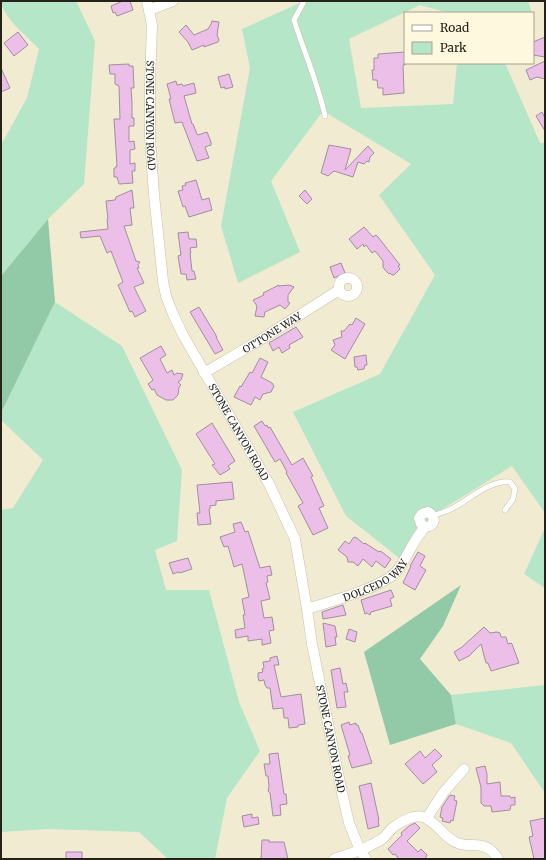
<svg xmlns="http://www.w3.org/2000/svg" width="546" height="860" font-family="Merriweather,serif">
  <rect width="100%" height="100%" fill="#f1ebd2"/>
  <path fill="#b5e6c7" d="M1 1H76L95 41 84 184 48 219 1 276V145L27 98 39 49C28 37 3 18 1 1Z
    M304 1H528L532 13H449L420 5 349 39 361 108 453 104 457 63H505L540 143H545V513L512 466 433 515 403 561 346 516 293 412 380 374 435 275 379 195 411 164 323 111 271 181 300 252 238 283 221 226 250 68 242 29Z
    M55 302 122 346 182 470 177 541 155 550 166 590H209L239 702 260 751 227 798 215 859H166L167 858 139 832 48 829 1 832V510L13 508 43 460 1 420V413Z
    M545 528V588L524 574Z
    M545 685V793L511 743 456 724 451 695Z"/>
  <path fill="#92c9a7" d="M48 219 55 302 1 413V276Z
    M461 585 443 626 420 659 451 695 456 724 390 745 364 652Z"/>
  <path fill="#ecbfe8" stroke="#a18e9f" d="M123 1H130L133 10 117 16 115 12 113 13 111 6Z
    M212 21 219 22 217 35 219 40 218 42 204 47V45L192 50 188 42 179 32 186 25 194 35 208 29 211 24Z
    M18 32 28 45 14 56 4 43Z
    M545 37V57L533 55V42Z
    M405 52V65H403L404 93 383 95V88H378L377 80H373L372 70H374V58H378V54Z
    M545 61V79L537 77 530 80 526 70Z
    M129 64V66H133L134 88H131L132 102V118H134V126H129V142L134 141 135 149 130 150V164L135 163V171H132L133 183 119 184 117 177H114V168H116V166H117L114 119H120L119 86 115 84V74H110L109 65Z
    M1 68 10 88 1 92Z
    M229 74 233 87 225 89V87L221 88 218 77Z
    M176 81 177 85 182 84 183 86 194 83 196 93 184 96 192 124H193L197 134 198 135 207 132 211 142V145L205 147 209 158 197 161 182 122 175 123 169 99H171L167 84Z
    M542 112 545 118V131L536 116Z
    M329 145 351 149 345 170 368 146 374 153 370 157 369 162 367 161 364 164 358 162 353 177 334 171 328 176 321 173Z
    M196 180 202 200 209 198 212 210 189 217 185 206 183 207 178 191 183 190 182 186 186 185 185 183Z
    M132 190 134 208H130L132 225 124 226 136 261 140 262 138 265 139 268H137L144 283 134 287 146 311 135 317 132 311 130 312 118 285 123 282 111 251 107 253 100 236 81 238 80 232 108 229 107 219H108L106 201 115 200 116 197Z
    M305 190 312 199 307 204 299 196Z
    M364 227 373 237 376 235 378 237 400 265 398 266 400 269 394 275H392L390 273 389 274 385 270 383 267V261L375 251 372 253 366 245 364 247 363 244 357 249 349 239Z
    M188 232 189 239H196L197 247 190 248 191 253H190L192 271H194L196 279 187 280 186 274H181L178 256 181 255 178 233Z
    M341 263 345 273 334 278 330 267Z
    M279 285V286L289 285 294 287 288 295V302L290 303 285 309 280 305 265 312 264 317 255 316 257 306 253 300 264 295 263 293Z
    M199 307 217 337H216L223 350 215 354 190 312Z
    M356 318 365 324 345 359 331 350 335 345 333 340 342 337 341 331H344L350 324 352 325Z
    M296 327 303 337 289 345 290 348 282 353 279 347 273 351 269 343Z
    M161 346 166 355 160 359 167 373 172 370 174 375 177 373 183 374 181 380 178 382 181 385 179 387 178 395 173 400H166L157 395 154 389 152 390 148 384 153 380 140 358Z
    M366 355 367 365H365L364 369 358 370 357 367H355L354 357Z
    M260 358 268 362 261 377 272 383 274 386 271 392 263 394 260 400 255 397 251 405 234 397 240 386 241 387 250 372 252 373Z
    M262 421 265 426 267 425 268 428 270 427 292 465 303 458 313 476 311 477 324 506 319 508 328 528 313 535 298 506 303 503 286 473 287 472 280 459 275 462 254 426Z
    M212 423 235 461 228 466 230 469 220 475 212 465 215 464 196 434Z
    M232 482 234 499 216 501V505L210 506V509H209L211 524 198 525 197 513H200L197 485Z
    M241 522 245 532 248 531 260 568 270 566 272 575 267 576 268 582 266 583 270 599 261 601 264 618 272 617 274 630 269 631 271 643 262 645V639L248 641V636L236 638 235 630 245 628 243 615H245L242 599 249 597 242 564 234 567 228 546 224 547 220 537 235 532 233 524Z
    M354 537 357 538 364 544 365 543 379 552 380 551 382 552 391 559 385 568 376 561 372 567 363 559 358 566 353 562H348L347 557 338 550 345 541 349 544Z
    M418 552 425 556 420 566 426 570 415 590 403 583 411 566H410Z
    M188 558 192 569 180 573 178 572 173 574 169 563Z
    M391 590 394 597 390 599 392 606 371 612 370 615 367 613 365 614 361 600Z
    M343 605 346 615 323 619 322 612Z
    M323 623 335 626 337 637H335L336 645 326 647Z
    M484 627 490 633 497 632 500 633 501 637H506L508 644 511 643 512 644 519 663 491 671 488 663H486L481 644 469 656 459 661 454 652 462 647Z
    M349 629 357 632 355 642 346 639Z
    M277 656 279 665H274L281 697 301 694 305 724 298 725V727L289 728 288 718H284L283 708 273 709 270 688H267L265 685 264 680 259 681 258 677V673L263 672 262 669 264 668 263 662 270 661V658Z
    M340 668 343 684 346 683 348 692H344L346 707 337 708 331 670Z
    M349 722 350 725 356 723V725H358L361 733H362L372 763 352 768 348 756 350 755 341 725Z
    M435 749 442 756 432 765 437 772 423 784 405 764 420 751 425 758Z
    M278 753 284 794H286L287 804 280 805 281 815 273 816 270 793 268 791 269 787 268 776H266L264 764H270L269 754Z
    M485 766 487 774V784L500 782 501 796H510L511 798 515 797V805H511L510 810 492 812 491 806H484L481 803V787L476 768Z
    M371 783 379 820H378L379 826 368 829 359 786Z
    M450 795 455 796 454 800 457 801 453 821 451 820 450 823 442 821 443 818 440 817 442 807Z
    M252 814V818L258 817 259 824 244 827 242 816Z
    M545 818V859H534L529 837 533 836 530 821Z
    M415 823 420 828 407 841 418 852 421 849 427 855 425 859H399L395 854 393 855 388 849 402 835 401 833 409 826Z
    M262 840H269V842H284L288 859H261Z
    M66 852H82V859H66Z"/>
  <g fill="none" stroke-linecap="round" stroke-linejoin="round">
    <defs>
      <path id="lane" d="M304 1 294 20C304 52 318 83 325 116
        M433 516C439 513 445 512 451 509 469 500 489 480 510 482L515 489 513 499 505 510"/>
      <g id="street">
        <path id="s1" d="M147 1 152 25 150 83V138L154 195 163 281 166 296 173 314 183 335 269 484 295 539 307 609 312 644 342 793 349 823 360 850 366 859"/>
        <path d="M149 10 173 1"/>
        <circle cx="348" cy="287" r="9"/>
        <path id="s2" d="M204 373 260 340 339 290"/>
        <path id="s3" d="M307 609C329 602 382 588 397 571 408 557 413 540 425 527 435 527 437 516 428 512L422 514 419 518 421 524 425 527"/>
        <path d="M427 818 443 793 464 769"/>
        <path d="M334 859C346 855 360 851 371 845 375 843 379 841 382 839 387 835 390 829 395 826 402 821 415 814 423 817 438 822 445 840 460 844 476 847 488 841 498 859"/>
      </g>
    </defs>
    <use href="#lane" stroke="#c7c1a9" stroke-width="6"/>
    <use href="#street" stroke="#c7c1a9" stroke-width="11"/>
    <use href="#lane" stroke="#fff" stroke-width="5"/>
    <use href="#street" stroke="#fff" stroke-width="10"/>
  </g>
  <g text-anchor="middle" stroke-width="3.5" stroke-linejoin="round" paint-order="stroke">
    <g font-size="10" fill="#252219" stroke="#fef8df">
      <text dy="4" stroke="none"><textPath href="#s1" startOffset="115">STONE CANYON ROAD</textPath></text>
      <text dy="4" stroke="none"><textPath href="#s2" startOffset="79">OTTONE WAY</textPath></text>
      <text dy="4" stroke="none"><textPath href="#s1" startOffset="451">STONE CANYON ROAD</textPath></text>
      <text dy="4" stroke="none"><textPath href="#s3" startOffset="75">DOLCEDO WAY</textPath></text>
      <text dy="4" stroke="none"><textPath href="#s1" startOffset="775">STONE CANYON ROAD</textPath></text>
    </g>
  </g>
  <rect width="546" height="860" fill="none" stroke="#252219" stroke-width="4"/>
  <rect x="404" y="12" width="130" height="52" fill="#fef8df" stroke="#a7a290"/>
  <rect x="412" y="25" width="20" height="6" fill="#ffffff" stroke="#a7a290"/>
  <text x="440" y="32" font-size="12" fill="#252219">Road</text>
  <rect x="412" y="42" width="20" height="12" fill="#b5e6c7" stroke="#a7a290"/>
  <text x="440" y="52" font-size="12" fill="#252219">Park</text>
</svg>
